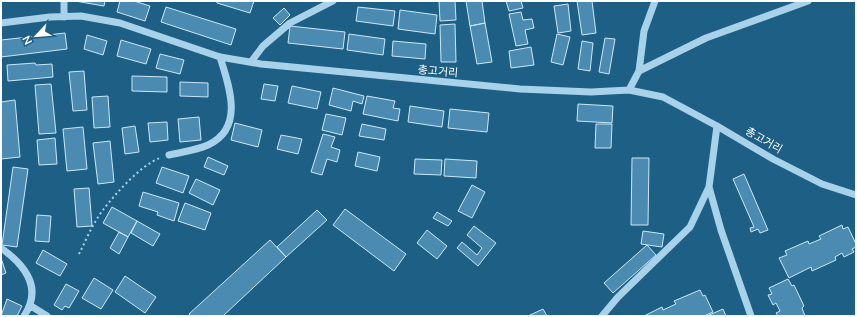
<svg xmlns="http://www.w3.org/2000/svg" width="857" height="317" font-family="Mulish,'Noto Sans KR',sans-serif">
  <rect width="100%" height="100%" fill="#1e5f86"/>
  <path fill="#4b8bb1" stroke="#cce8f8" d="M75 1H105L104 6Z
    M120 1H134L150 6 145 21 117 12Z
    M217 1H254L250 13 217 3Z
    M439 1H455L456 20 440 21Z
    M466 1H482L485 23 470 26Z
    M506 1H521L523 8 509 11Z
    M577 1H592L596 33 582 35Z
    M568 4 571 31 558 33 554 6Z
    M166 7 236 29 231 45 161 22Z
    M358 7 395 11 393 26 356 21Z
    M284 8 290 15 280 25 273 18Z
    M400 10 437 15 435 34 398 29Z
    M521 12 523 20 532 19 534 28 525 30 528 44 516 46 509 14Z
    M485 23 492 62 477 64 470 26Z
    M455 24 456 62H441L440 25Z
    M290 26 345 32 343 49 288 43Z
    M65 33 67 49 1 57V40Z
    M349 34 385 39 383 55 347 50Z
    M557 34 570 37 563 65 551 62Z
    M87 35 107 41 103 55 84 49Z
    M605 38 615 39 609 74 599 72Z
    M121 40 151 49 146 64 117 56Z
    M393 41 426 44 425 59 392 56Z
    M582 41 593 43 590 71 578 69Z
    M531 47 534 65 511 68 509 51Z
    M160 54 184 60 180 74 156 68Z
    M35 63 36 65 52 64 53 77 8 81 7 65Z
    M84 71 87 110 73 111 69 72Z
    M132 76 167 77V92L132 91Z
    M180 82 208 83V97L180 96Z
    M51 84 56 133 39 134 35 85Z
    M264 84 278 86 275 101 261 99Z
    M292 86 321 92 317 109 288 103Z
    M333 88 364 96 362 104 353 101 351 111 329 105Z
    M108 96 110 127 94 128 92 97Z
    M367 96 395 101 393 108 400 109 398 121 363 114Z
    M15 100 20 157 1 159V102Z
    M578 104 613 106 612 123 577 121Z
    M410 106 444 111 442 127 408 122Z
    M450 109 489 113 487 132 448 128Z
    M326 114 346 118 342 135 322 130Z
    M199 117 201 140 180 142 178 119Z
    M167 122 168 140 150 142 148 123Z
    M235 123 262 130 258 147 231 140Z
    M362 124 386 129 384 140 359 136Z
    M596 124H612L611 148H595Z
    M135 126 139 152 125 154 122 128Z
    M83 127 87 169 67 171 63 129Z
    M323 134 335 137 331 147 340 150 337 162 327 159 322 175 311 172Z
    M281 135 302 139 298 154 277 149Z
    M55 138 57 164 39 165 37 140Z
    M110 141 114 182 98 184 93 143Z
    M358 152 380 157 377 171 355 166Z
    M208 157 228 166 224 175 204 167Z
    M632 158H649L648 225H631Z
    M415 159 442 160 441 175 414 174Z
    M445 159 477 161 476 178 444 176Z
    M13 167 28 169 17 247 2 245Z
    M162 167 189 176 183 193 156 183Z
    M744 174 768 230 760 233 758 229 751 232 750 228 754 227 733 179Z
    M196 179 220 190 213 205 189 193Z
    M472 185 485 192 472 218 458 211Z
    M89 188 92 226 77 227 74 189Z
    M143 192 179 203 174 221 157 215 158 212 139 206Z
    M185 203 211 213 205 230 178 221Z
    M112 207 137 221 128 237 103 223Z
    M345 209 406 254 394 271 333 225Z
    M317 210 327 220 286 257 277 247Z
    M437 212 452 221 448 226 433 218Z
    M37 215 51 216 49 242 35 241Z
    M137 221 160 234 153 246 131 233Z
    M842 225 843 229 848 227 856 244V247L852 249 854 252 844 257 842 253 835 257 836 260 812 271 811 267 789 278 779 258 787 255 785 251 808 241 809 244 821 239 819 236Z
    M474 226 496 243 478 266 457 248 462 242 477 255 482 248 467 235Z
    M427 230 447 246 437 259 417 243Z
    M643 231 664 234 662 247 641 244Z
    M119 232 128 237 119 254 110 248Z
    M270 240 286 257 223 316H191L189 314Z
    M647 245 656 255 613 293 604 283Z
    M43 250 67 264 60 276 36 263Z
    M1 258 6 273 1 275Z
    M125 276 156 297 145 313 115 292Z
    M94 278 113 290 101 309 82 298Z
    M788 279 792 286 794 285 804 306 802 308 805 316H778L776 313 780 311 776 303 773 305 768 295 772 294 769 288Z
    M66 284 79 291 69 308 65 306 62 310 54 305Z
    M700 290 703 296 705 295 713 312 704 316H644L662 307 663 310 676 304 674 301Z
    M7 299 22 306 17 316H1Z
    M543 309 547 316H528Z
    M723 309 726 316H730H707Z"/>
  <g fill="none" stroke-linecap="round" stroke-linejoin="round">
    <path stroke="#a7d2ea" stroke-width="2" stroke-dasharray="2 3" stroke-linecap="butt" d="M79 254C86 240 93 223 103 210 116 193 141 165 160 158"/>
    <path stroke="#a7d2ea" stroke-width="7" d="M64 1V17
      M1 23 50 17 81 16 120 23 220 57 261 64 520 89 591 92 629 90 663 97 717 126 773 159 822 184 856 195
      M251 62 263 46 290 23 333 1
      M639 71 644 31 655 1
      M629 90 639 71 706 38 808 1
      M717 126 709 187 721 230 751 316
      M169 155C182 152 197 150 208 145 245 128 229 86 220 57
      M1 248C25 265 43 288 24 316
      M31 306 47 316
      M602 316 618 297 690 227 709 187"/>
  </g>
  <g text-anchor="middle" stroke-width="3" stroke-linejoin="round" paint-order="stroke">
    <g font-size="11" fill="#fff" stroke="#1e5f86">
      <text transform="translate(438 71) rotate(5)" y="4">총고거리</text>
      <text transform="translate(764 140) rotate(30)" y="4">총고거리</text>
    </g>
  </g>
  <rect width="857" height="317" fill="none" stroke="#ffffff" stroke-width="4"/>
  <g transform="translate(36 36) rotate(244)" stroke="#1e5f86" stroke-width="3" paint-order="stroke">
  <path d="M0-3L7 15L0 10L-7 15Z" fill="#ffffff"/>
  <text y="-6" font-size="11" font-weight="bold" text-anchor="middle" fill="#ffffff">N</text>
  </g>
</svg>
